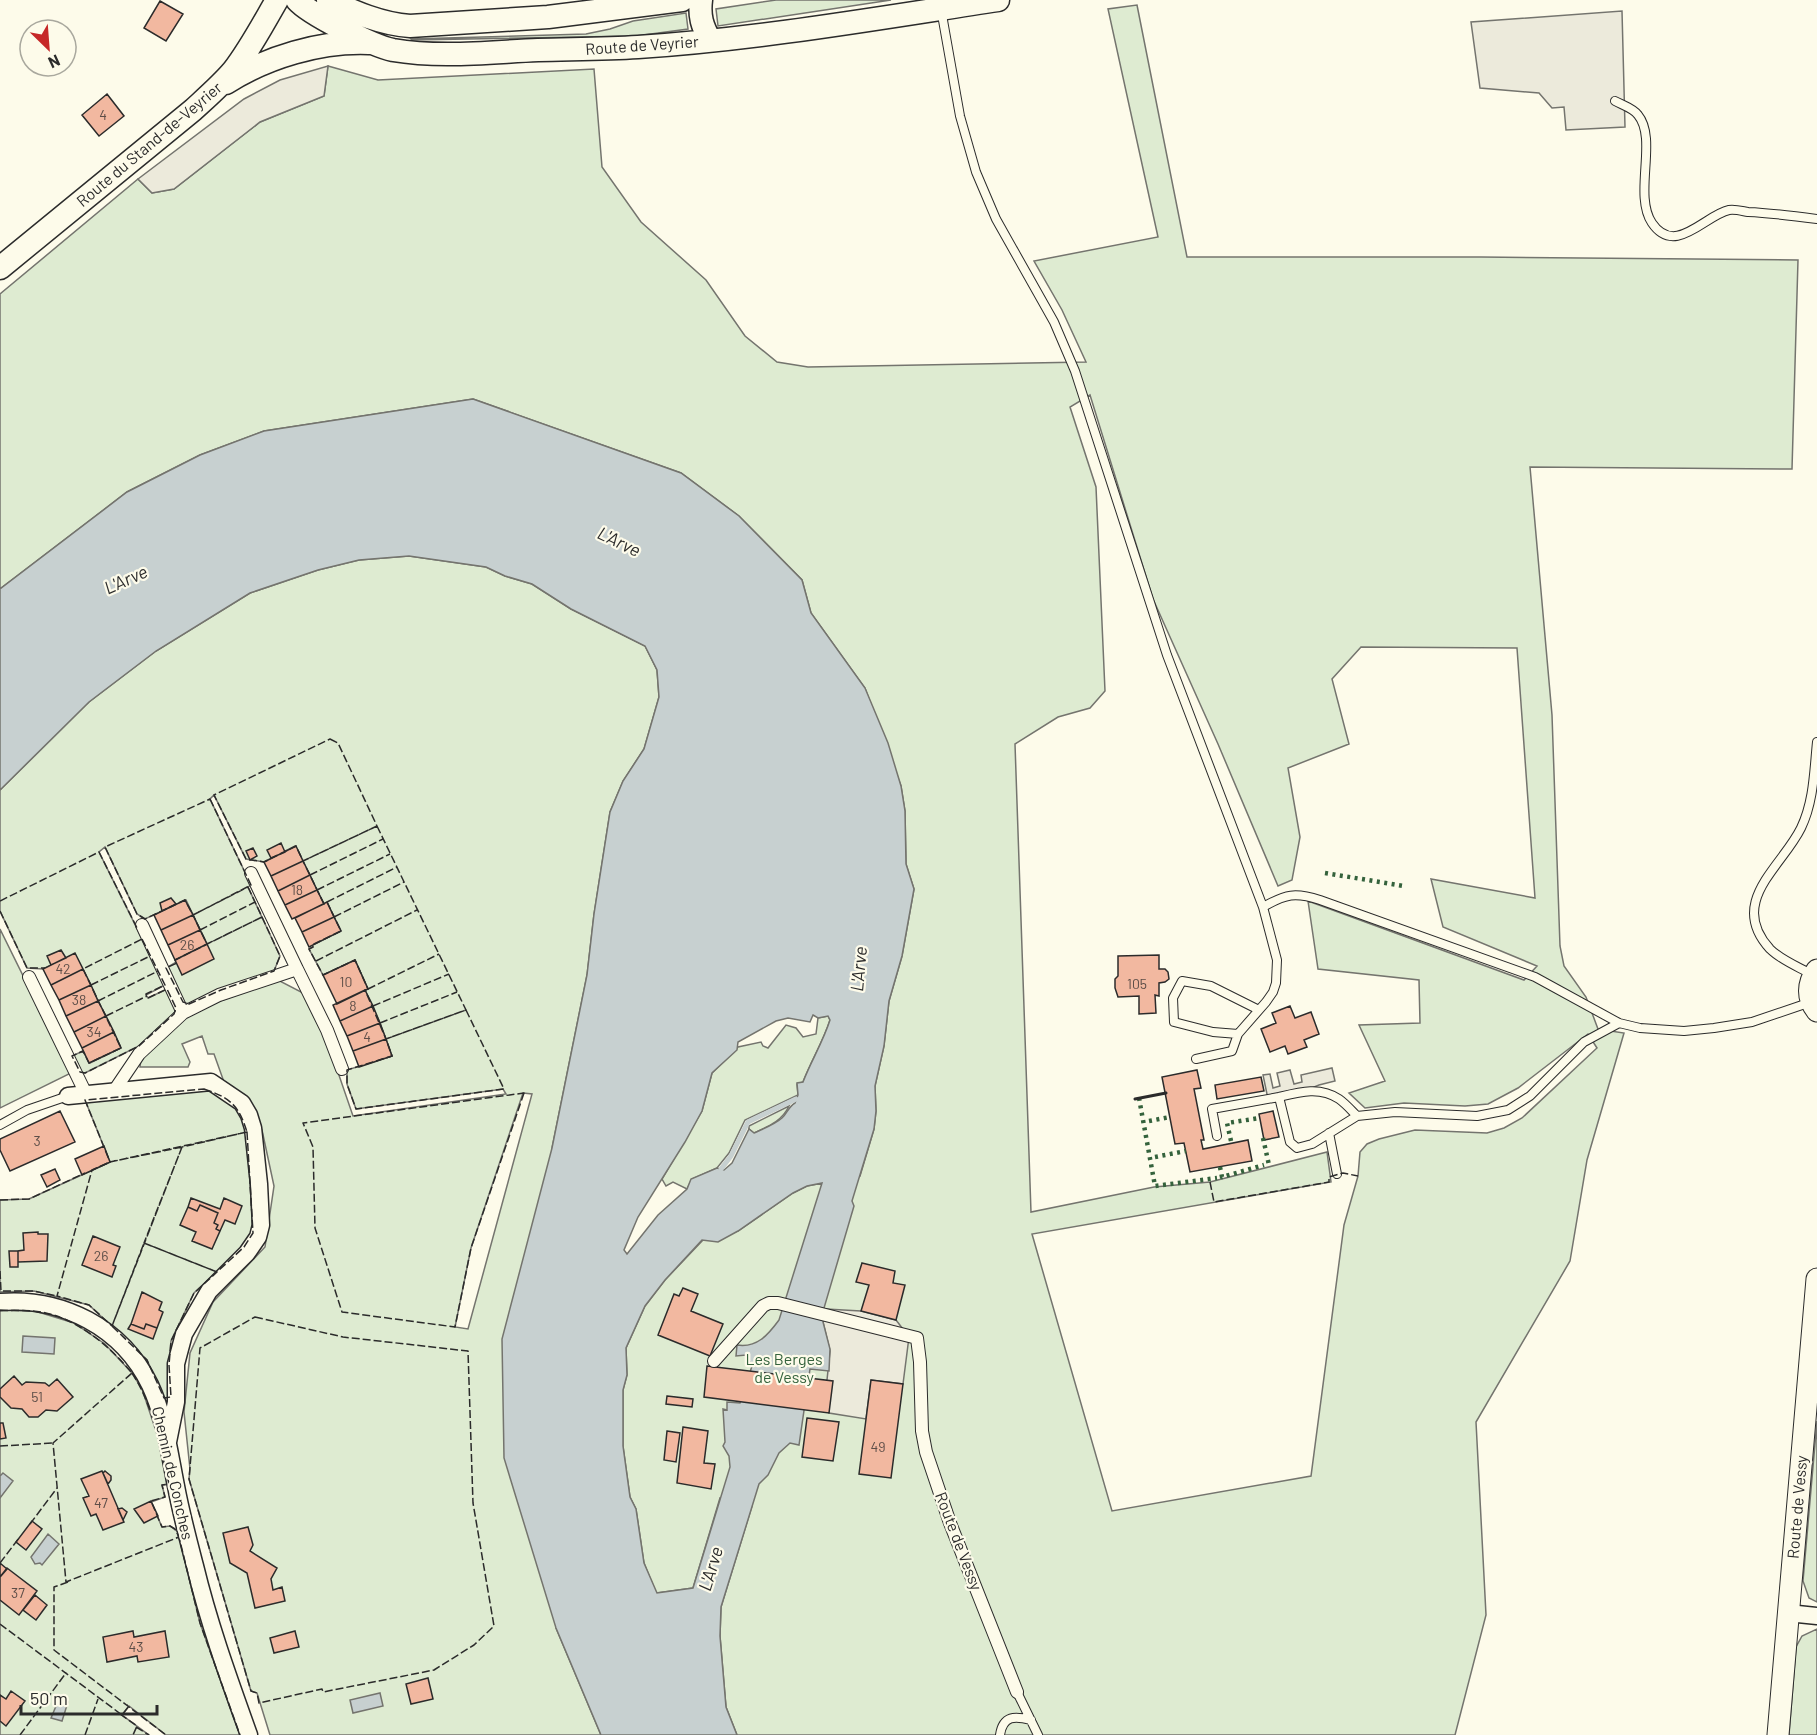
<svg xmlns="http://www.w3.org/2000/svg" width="1817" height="1735" font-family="Barlow,sans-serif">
  <rect width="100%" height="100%" fill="#fdfbea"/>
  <path fill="#deebd1" stroke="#74746e" stroke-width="1.5" fill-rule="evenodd" d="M776 0H891L718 26 716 9Z
    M1137 5 1187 257H1481L1798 260 1792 469 1530 467 1552 715 1560 946 1564 966 1586 997 1598 1029 1624 1033 1587 1160 1570 1261 1476 1422 1486 1615 1455 1735H737L726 1707 720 1636 721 1607 752 1506 720 1498 693 1588 656 1593 644 1563 636 1509 630 1497 623 1446V1390L627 1375 626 1348 645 1306 665 1280 703 1240 738 1231 793 1193 807 1186 860 1176 874 1129 876 1111 875 1086 884 1046 889 1001 902 956 914 889 906 864 905 811 901 786 865 688 811 613 802 580 739 516 681 473 473 399 264 431 200 455 127 492 0 589V294L138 179 152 193 174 189 260 122 324 96 328 66 378 80 594 69 602 167 641 222 706 280 745 336 777 362 808 367 1086 362 1062 310 1034 261 1158 237 1108 9ZM1090 395 1153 599 1218 744 1278 886 1292 880 1300 837 1288 768 1349 744 1332 679 1361 647 1517 648 1535 898 1431 879 1443 927 1537 966 1524 980 1308 901 1318 969 1419 980 1420 1023 1359 1025 1385 1081 1349 1093 1365 1108 1404 1103 1465 1106 1488 1104 1518 1088 1588 1034 1597 1048 1522 1118 1504 1128 1487 1133 1415 1130 1379 1139 1367 1144 1360 1152 1358 1176 1344 1225 1311 1476 1112 1511 1032 1234 1331 1182 1327 1152 1210 1182 1154 1187 1031 1212 1015 744 1058 717 1090 708 1105 691 1096 487 1070 407Z
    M686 13 688 29 636 36 412 40 411 39 586 34 610 29 633 21Z
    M409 556 486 567 505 576 532 584 571 609 645 646 657 670 659 697 644 749 623 781 610 812 594 914 587 975 552 1148 556 1628 601 1735H270L257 1693 251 1691 189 1479 190 1469 184 1412 190 1353 213 1302 265 1247 274 1186 262 1130 247 1098 224 1082 214 1054H208L202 1036 182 1044 190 1062 188 1067H140L141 1059 187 1017 220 1001 278 980 305 994 331 1052 353 1116 506 1094 503 1089 356 1109 347 1084V1070L392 1056 380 1023 365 990 368 989 355 960 323 975 309 949 313 947 312 945 341 931 327 903 324 904 295 846 264 862 246 859 214 795 210 799 251 885 248 887 280 956 274 971 189 1004 183 1002 166 968 207 944 186 900 145 919 137 914 105 847 99 852 165 985 146 995 148 998 167 989 176 1008 174 1014 139 1046 85 1073 80 1072 72 1056 83 1051 90 1063 121 1048 75 954 43 969 27 968 0 911V790L89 702 156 651 250 593 318 570 359 560ZM523 1093 532 1094 468 1329 455 1327 471 1248Z
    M0 929 71 1073 0 1108Z
    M828 1016 830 1020C823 1042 811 1061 803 1082L797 1084 798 1095 745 1120 729 1153 717 1168 692 1179 687 1189 673 1182 666 1186 662 1179 702 1111 712 1073 738 1047 761 1042 763 1046 768 1048 786 1025 796 1028 803 1037 816 1034 818 1018Z
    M204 1089 222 1095 234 1104 242 1116 247 1132 253 1233 244 1247 194 1293 171 1341 169 1365 171 1397 164 1398 147 1360 89 1305 34 1291 0 1292V1200L29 1199 110 1162 85 1100Z
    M789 1106C782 1121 769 1126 754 1133L749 1129V1126Z
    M0 1310 35 1311 74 1323 105 1344 132 1373 142 1389 158 1437 169 1484 162 1485 165 1497 151 1502 162 1527 170 1526 178 1532 200 1623 240 1735H166L129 1706 122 1715 149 1735H0Z
    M1817 1421V1602L1809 1598 1803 1581Z
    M1817 1629V1735H1789L1796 1647 1802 1636Z"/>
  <path fill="#eceadb" stroke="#74746e" stroke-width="1.5" d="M1622 11 1625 127 1566 130 1564 107 1552 108 1539 93 1480 88 1471 22Z
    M328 66 324 96 260 122 174 189 152 193 138 179 244 99 280 80Z
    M1332 1068 1335 1081 1319 1085 1307 1090 1268 1099 1263 1075 1270 1074 1273 1088 1280 1086 1277 1073 1290 1070 1294 1084 1302 1082 1301 1075Z
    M826 1309 861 1311 896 1320 909 1337 903 1384 871 1380 866 1419 829 1413 827 1380 830 1351 823 1322Z"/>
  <path fill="#c7d0d0" stroke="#74746e" stroke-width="1.5" fill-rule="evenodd" d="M473 399 681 473 739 516 802 580 811 613 865 688 888 743 901 786 905 811 906 864 914 889 902 956 889 1001 884 1046 875 1086 876 1111 874 1129 852 1201 854 1206 824 1308 826 1309 823 1322 830 1349 829 1371 810 1369 799 1445 790 1443 779 1453 768 1475 759 1484 721 1607 720 1636 726 1707 737 1735H601L556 1628 504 1458 502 1339 552 1148 587 975 594 914 610 812 623 781 644 749 659 697 657 670 645 646 571 609 532 584 505 576 486 567 409 556 359 560 318 570 250 593 156 651 89 702 0 790V589L127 492 200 455 264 431ZM813 1015 818 1018 828 1016 830 1020C823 1042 811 1061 803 1082L797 1083 798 1095 795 1103C788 1107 787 1114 782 1118 774 1125 763 1129 754 1133L749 1129 732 1163 724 1170 717 1168 691 1179 687 1189 658 1215 627 1254 624 1250 638 1217 685 1142 702 1111 712 1073 737 1050 738 1042 776 1021 788 1018 810 1022ZM822 1183 779 1320C768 1335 757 1348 737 1345L736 1356 746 1355 752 1366 740 1403 727 1402V1410L723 1409 725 1442 723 1446 729 1456 730 1467 693 1588 657 1593 644 1563 636 1509 630 1497 623 1446V1390L627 1375 626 1348 645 1306 665 1280 702 1240 718 1242 738 1231 793 1193 807 1186Z
    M23 1336 55 1338 54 1354 22 1352Z
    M3 1473 13 1481 0 1498V1476Z
    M48 1534 59 1544 42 1565 40 1563 35 1564 31 1557Z
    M380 1693 383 1706 353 1713 350 1700Z
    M59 1699 68 1702 62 1721 51 1718Z"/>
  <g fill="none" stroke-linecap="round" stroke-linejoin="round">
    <path stroke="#c7d0d0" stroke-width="5" d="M721 1169 731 1156 748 1122 796 1099"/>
  </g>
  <path fill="#f2b8a0" stroke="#2b2b2b" stroke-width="1.5" d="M160 1 183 14 166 41 144 28Z
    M107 94 124 116 99 136 82 115Z
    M281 843 285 852 271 858 267 850Z
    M296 846 303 861 271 876 264 862Z
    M253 848 257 856 250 860 246 851Z
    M303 861 310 875 278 891 271 876Z
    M310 875 317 890 285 905 278 891Z
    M317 890 324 904 292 919 285 905Z
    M171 898 176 904 162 911 160 903Z
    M185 900 193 915 161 930 154 915Z
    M327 902 334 917 302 932 295 918Z
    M193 915 200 930 168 945 161 930Z
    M334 917 341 931 309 947 302 932Z
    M200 930 207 944 175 960 168 945Z
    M207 944 214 959 182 975 175 960Z
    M61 950 66 958 51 965 47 956Z
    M75 953 83 969 51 985 43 969Z
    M1159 955V969H1165L1168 972 1169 979 1165 982 1159 983V996L1155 995 1156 1013 1139 1014V996L1118 997 1115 988V979L1118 976V956Z
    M355 960 368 989 337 1004 323 975Z
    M83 969 91 985 59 1000 51 985Z
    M91 985 98 1001 66 1016 59 1000Z
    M365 990 373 1006 340 1021 333 1005Z
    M98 1001 106 1016 74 1032 66 1016Z
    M373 1006 380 1023 347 1036 340 1021Z
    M1290 1006 1295 1018 1311 1012 1319 1034 1304 1040 1307 1047 1288 1054 1285 1046 1270 1052 1261 1029 1276 1023 1272 1013Z
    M106 1016 114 1032 82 1048 74 1032Z
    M380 1023 386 1039 353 1051 347 1036Z
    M114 1032 121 1048 89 1063 82 1048Z
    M386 1039 392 1056 359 1067 353 1051Z
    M1197 1070 1201 1088 1194 1089 1204 1140H1201L1203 1149 1248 1140 1252 1161 1190 1172 1184 1143 1175 1144 1162 1077Z
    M1261 1077 1264 1091 1217 1099 1215 1085Z
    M60 1111 75 1142 10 1171 0 1150V1139Z
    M1273 1111 1279 1137 1264 1140 1259 1114Z
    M104 1146 110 1162 82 1175 75 1159Z
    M55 1169 60 1180 47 1187 41 1175Z
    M191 1198 220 1209 224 1198 242 1206 235 1224 225 1220 220 1231 216 1229 218 1225 214 1223 218 1213 200 1205 197 1211 188 1207Z
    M200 1205 218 1213 214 1223 218 1225 216 1229 220 1231 212 1249 192 1241 196 1232 180 1225 188 1207 197 1211Z
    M38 1232V1234H48L47 1261 18 1262V1251L24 1250 23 1233Z
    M93 1236 120 1247 113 1265 116 1266 112 1277 82 1265Z
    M9 1251H18V1267H10Z
    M862 1263 895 1271 893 1283 905 1285 896 1320 861 1311 869 1285 856 1282Z
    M683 1288 698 1294 691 1311 723 1324 710 1356 658 1335 674 1294 679 1296Z
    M142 1292 162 1302 159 1310 163 1312 157 1328 146 1324 144 1329 131 1324Z
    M131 1324 144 1329 146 1324 157 1328 153 1339 128 1329Z
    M707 1366 833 1381 829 1413 704 1397Z
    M14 1376 22 1385 26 1382 45 1383 49 1386 57 1379 73 1397 57 1411 46 1410 38 1417H29L22 1409 11 1408 0 1397V1389Z
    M871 1380 903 1384 891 1478 859 1474Z
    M667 1396 693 1399 692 1407 666 1404Z
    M807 1418 839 1422 833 1461 802 1457Z
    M0 1423H3L6 1438 0 1439Z
    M683 1427 708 1431 704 1463 715 1464 711 1489 677 1483Z
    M667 1431 680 1433 676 1462 664 1460Z
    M102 1471 124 1522 103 1530 96 1514 91 1516 83 1498 89 1496 81 1479Z
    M105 1471 111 1476V1480L108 1484 103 1473Z
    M151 1501 158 1516 144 1523 134 1509Z
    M122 1508 127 1512 123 1520 118 1509Z
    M32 1521 42 1529 26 1550 16 1542Z
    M248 1527 253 1545 250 1551 277 1568 271 1579 273 1590 282 1587 285 1601 255 1608 247 1573 230 1563 223 1533Z
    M0 1563 7 1569 0 1577Z
    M7 1568 37 1591 19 1615 0 1600V1577Z
    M35 1595 47 1605 36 1620 23 1610Z
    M133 1631 134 1637 165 1631 169 1657 138 1662 137 1656 107 1662 103 1637Z
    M295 1631 299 1647 274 1653 270 1638Z
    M428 1678 433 1699 411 1704 406 1684Z
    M11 1691 25 1701 6 1726 0 1721V1695L6 1699Z"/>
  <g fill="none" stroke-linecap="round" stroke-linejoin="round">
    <defs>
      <path id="service" d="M941 9 960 116 976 172 996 219 1054 322 1075 371 1167 655 1263 907
        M1615 101C1622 105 1633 108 1638 115 1658 139 1633 195 1652 223 1675 257 1705 215 1729 210 1735 209 1742 211 1748 212 1771 213 1794 216 1817 219
        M1813 975C1799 967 1782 961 1770 949 1727 902 1782 867 1801 828 1814 801 1814 771 1817 742
        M1238 1034 1213 1032 1174 1022 1173 998 1182 981 1211 986 1259 1010
        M1196 1059 1232 1051 1238 1034 1266 1002 1273 992 1276 983 1277 960 1263 907C1286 894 1295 892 1320 900L1535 977 1619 1023 1640 1028 1684 1031 1714 1028 1752 1022 1811 1002
        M1357 1116C1351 1110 1346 1104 1339 1099 1320 1086 1299 1092 1279 1097L1290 1142 1297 1148 1312 1144 1357 1116 1395 1112 1477 1116 1508 1110 1530 1096 1584 1042 1619 1023
        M0 1125 27 1110 68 1096
        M1329 1133 1337 1174
        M1217 1136 1212 1109 1279 1097
        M1017 1692 1038 1735
        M1000 1735C1003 1715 1015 1716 1031 1720"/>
      <path id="pedestrian" d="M251 873 297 969
        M142 925 183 1013
        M29 977 86 1094
        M114 1091 139 1054 183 1013 219 995 297 969 327 1030 342 1069
        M714 1361 763 1306 769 1303H778L917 1338 920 1362 922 1431 926 1452 950 1523 1017 1692"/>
      <path id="minor" d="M68 1096 211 1082 242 1103 249 1115 253 1128 259 1184 261 1225 258 1237 247 1253 209 1291 184 1334 176 1364V1402L168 1442
        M0 1302C62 1297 122 1327 150 1385 165 1417 169 1451 176 1486 181 1513 188 1539 195 1566 209 1624 229 1679 249 1735
        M1788 1613 1817 1616"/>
      <path id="tertiary" d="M1817 970C1807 984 1807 998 1817 1011
        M1778 1735 1817 1279"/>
      <path id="secondary" d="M297 0C309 14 373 46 393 50 440 58 491 52 538 50 571 49 605 49 638 47 759 39 879 18 998 0
        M328 0C354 12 381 24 410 26L548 17 682 0
        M701 0C699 16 702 26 710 40
        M226 83C267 57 320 41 369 43
        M0 268 193 110C206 98 221 85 233 71 250 49 263 24 277 0"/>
    </defs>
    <use href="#service" stroke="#2b2b2b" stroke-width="10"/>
    <use href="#pedestrian" stroke="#2b2b2b" stroke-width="14"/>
    <use href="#minor" stroke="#2b2b2b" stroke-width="19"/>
    <use href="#tertiary" stroke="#2b2b2b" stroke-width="23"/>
    <use href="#secondary" stroke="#2b2b2b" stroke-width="25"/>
    <use href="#service" stroke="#fdfbea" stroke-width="8"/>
    <use href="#pedestrian" stroke="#fdfbea" stroke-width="12"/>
    <use href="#minor" stroke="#fdfbea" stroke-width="16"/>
    <use href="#tertiary" stroke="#fdfbea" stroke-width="21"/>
    <use href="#secondary" stroke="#fdfbea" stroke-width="22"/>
    <path stroke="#34623c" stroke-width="4.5" stroke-dasharray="3 4.5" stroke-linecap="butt" d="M1325 873 1404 886
      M1139 1098 1155 1186 1217 1178
      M1149 1121 1170 1117
      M1263 1138 1269 1165
      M1231 1141 1227 1123 1260 1118
      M1155 1157 1186 1151
      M1220 1167 1222 1177 1264 1165"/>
    <path stroke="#2b2b2b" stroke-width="1.5" stroke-dasharray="8 3" stroke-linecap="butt" d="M330 739 338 743 377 826 303 861 296 846 264 862 246 859 214 795Z
      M210 799 251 885 193 915 185 900 145 919 137 914 105 847Z
      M377 826 466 1010 386 1039 365 990 368 989 355 960 323 975 309 949 313 947 312 945 341 931 327 902 324 904 303 861Z
      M310 875 383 839
      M248 887 262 917 207 944 193 915Z
      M317 890 390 854
      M0 901 99 852 138 930
      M327 902 397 867
      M0 911 27 968H45
      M262 917 280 956 274 971 221 990 189 1004 183 1002 166 968 177 963 175 960Z
      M334 917 404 882
      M200 930 255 902
      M142 939 165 985 146 994 148 998 167 989 176 1008 174 1014 139 1046 85 1073 80 1072 72 1056 83 1051 89 1063 121 1048 83 969Z
      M316 961 417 910
      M91 985 150 956
      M368 989 439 954
      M98 1001 158 971
      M373 1006 449 974
      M466 1010 504 1089 356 1109 347 1084V1070L392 1056 386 1039Z
      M106 1016 147 996
      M380 1023 457 992
      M204 1089C231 1098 239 1106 247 1132L110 1162 85 1100Z
      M524 1093 471 1248 455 1327 342 1312 315 1228 313 1147 303 1123Z
      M247 1132 253 1233 244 1247 217 1272 144 1243 182 1147Z
      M182 1147 112 1326 89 1305 57 1296 92 1170 110 1162Z
      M1210 1182 1214 1202 1329 1182V1177L1343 1173 1358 1176
      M0 1200 29 1199 85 1173
      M144 1243 217 1272 194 1293 171 1341 169 1365 171 1397 164 1398 147 1360 112 1326Z
      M0 1271 1 1291H34L57 1296
      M0 1310C11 1311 23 1310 33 1311 72 1314 108 1344 132 1373
      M255 1317 343 1337 468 1351 473 1503 494 1626 474 1645 434 1670 323 1692 322 1689 259 1703 257 1693 251 1691 189 1479 200 1348Z
      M132 1373C153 1405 160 1446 169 1484L162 1485 165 1497 151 1501 162 1527 170 1526 175 1529 179 1537 66 1582 53 1443Z
      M0 1446 53 1443
      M30 1524 57 1488
      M176 1538 179 1537 200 1623 240 1735
      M0 1563 19 1538
      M68 1582 54 1587V1650L166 1735
      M0 1624 122 1715 129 1706 127 1705
      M120 1714 137 1726 133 1735
      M136 1727 149 1735
      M20 1735 66 1673 67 1674
      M85 1735 98 1699"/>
    <path stroke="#2b2b2b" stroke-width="3" d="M1135 1099 1166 1093"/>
  </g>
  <g text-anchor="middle" stroke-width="4.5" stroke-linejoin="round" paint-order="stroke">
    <g font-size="14" fill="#5d4e48">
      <text x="103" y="120">4</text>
      <text x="297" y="895">18</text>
      <text x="187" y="950">26</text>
      <text x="63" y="974">42</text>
      <text x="346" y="987">10</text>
      <text x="1137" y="989">105</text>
      <text x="79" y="1005">38</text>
      <text x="353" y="1011">8</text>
      <text x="94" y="1037">34</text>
      <text x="367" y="1042">4</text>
      <text x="37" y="1146">3</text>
      <text x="101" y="1261">26</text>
      <text x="37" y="1402">51</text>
      <text x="878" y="1452">49</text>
      <text x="101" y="1508">47</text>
      <text x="18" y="1598">37</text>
      <text x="136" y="1652">43</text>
    </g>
    <g font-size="16" fill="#2b2b2b" stroke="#fdfbea">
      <text transform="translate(642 45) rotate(-4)" y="6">Route de Veyrier</text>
      <text transform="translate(149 144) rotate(-40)" y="6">Route du Stand-de-Veyrier</text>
      <text transform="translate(173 1473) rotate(77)" y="6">Chemin de Conches</text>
      <text transform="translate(1797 1507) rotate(-85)" y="6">Route de Vessy</text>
      <text transform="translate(959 1541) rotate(69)" y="6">Route de Vessy</text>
    </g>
    <g font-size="16" fill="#34623c" stroke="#fdfbea">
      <text x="784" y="1365">Les Berges<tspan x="784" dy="18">de Vessy</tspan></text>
    </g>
    <g font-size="18" font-style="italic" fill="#2b2b2b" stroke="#fdfbea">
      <text transform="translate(619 542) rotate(26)" y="6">L'Arve</text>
      <text transform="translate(126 580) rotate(-24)" y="6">L'Arve</text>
      <text transform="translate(859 969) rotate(-85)" y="6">L'Arve</text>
      <text transform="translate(711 1569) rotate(-73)" y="6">L'Arve</text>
    </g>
  </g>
  <g transform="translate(48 48) rotate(155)"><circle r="28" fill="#fdfbea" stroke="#a9a89e" stroke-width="1.5"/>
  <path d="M0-4.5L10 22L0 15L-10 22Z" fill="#c62828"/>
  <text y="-9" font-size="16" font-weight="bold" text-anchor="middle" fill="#2b2b2b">N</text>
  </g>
  <path d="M21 1705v9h136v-9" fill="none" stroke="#2b2b2b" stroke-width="3"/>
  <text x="30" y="1705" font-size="18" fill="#2b2b2b" stroke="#fdfbea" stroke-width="4.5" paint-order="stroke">50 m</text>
</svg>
